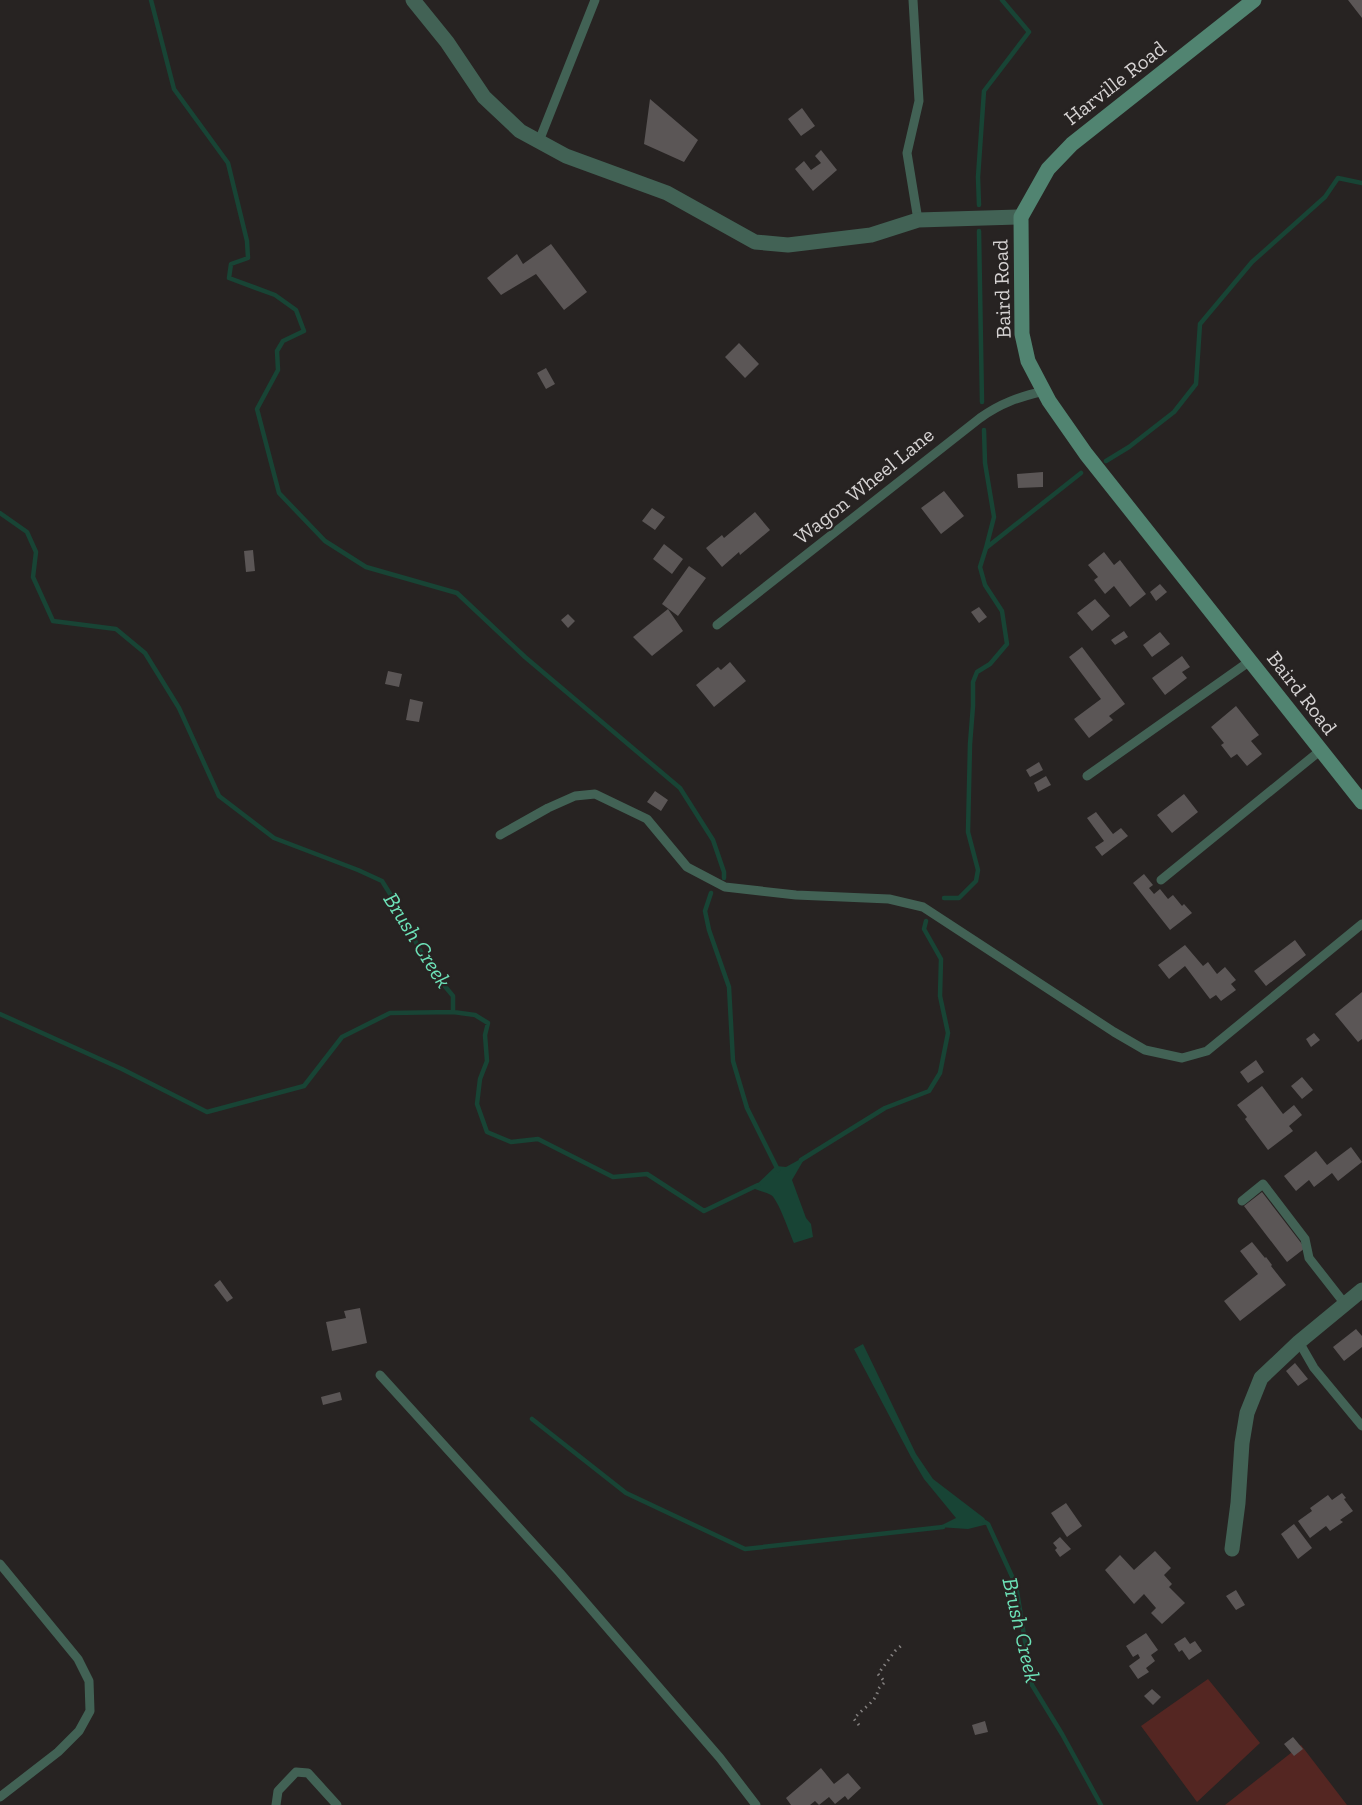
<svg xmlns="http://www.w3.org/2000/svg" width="1362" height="1805" font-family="'Zilla Slab',serif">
  <rect width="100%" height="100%" fill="#272322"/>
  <path fill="#542622" d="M1208 1679 1260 1743 1197 1802 1141 1726Z
    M1301 1745 1347 1805H1225Z"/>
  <path fill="#184435" d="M806 1156 792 1180 806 1218 811 1224 813 1237 794 1243C790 1234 778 1199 771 1195 766 1192 759 1191 753 1188L776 1166 786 1167Z
    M863 1344 916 1454 933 1479 984 1518 988 1524 968 1529 938 1527 956 1518 924 1479 911 1457 854 1349Z"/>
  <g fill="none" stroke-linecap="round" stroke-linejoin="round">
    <path stroke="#184435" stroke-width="4.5" d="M151 0 174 89 228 163 247 241 248 258 231 264 229 278 275 295 296 310 304 331 283 341 277 351 278 370 257 409 279 493 325 541 366 567 457 593 525 657 680 788 713 840 724 872V878
      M979 205 978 177 984 91 1029 32 1002 0
      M979 231 982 402
      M984 430 985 463 994 517 986 548
      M1106 461 1129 447 1174 412 1196 384 1200 324 1252 262 1325 197 1338 178 1362 183
      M0 513 27 532 36 552 33 577 53 621 116 629 145 653 179 708 219 796 274 838 358 870 382 881 392 897 429 967 453 996V1012
      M711 893 705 911 709 930 729 987 733 1061 747 1108 778 1170
      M944 898H959L976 881 978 870 968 832 970 744 973 706V682L977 672 990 664 1007 644 1002 611 985 585 980 567 986 548 1081 473
      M0 1014 122 1069 207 1112 304 1086 342 1037 390 1013 453 1012 475 1015 488 1023 485 1035 487 1061 480 1079 477 1104 487 1132 511 1142 538 1139 613 1177 647 1174 704 1211 758 1185
      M801 1160 885 1108 929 1091 940 1073 948 1033 940 996 941 959 924 929 926 921
      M532 1419 626 1493 745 1549 943 1527
      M985 1522 988 1524 1016 1585 1032 1685 1062 1734 1101 1805"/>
  </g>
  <path fill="#5b5656" d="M1348 0H1362V18Z
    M650 99 698 140 684 162 644 144Z
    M802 108 815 126 801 136 788 119Z
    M821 150 837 170 813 191 795 169 804 161 811 170 821 163 815 156Z
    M551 244 587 292 564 310 536 274 501 295 487 278 517 254 523 264Z
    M739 343 759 364 745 378 725 357Z
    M546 368 555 384 546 389 537 373Z
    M1043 472V487L1018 488 1017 474Z
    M944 491 964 516 941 534 921 508Z
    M652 508 665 517 655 530 642 521Z
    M755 512 770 530 740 555 739 552 722 567 706 548 722 535 724 538Z
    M664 544 683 559 672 574 653 559Z
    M253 550 255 571 246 572 244 551Z
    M1104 552 1114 565 1120 560 1146 594 1130 607 1114 586 1105 594 1094 580 1098 577 1088 565Z
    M689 566 706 578 678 616 662 604Z
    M1160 584 1167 592 1156 601 1150 592Z
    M1095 599 1110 616 1092 631 1077 613Z
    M979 607 987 617 979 623 971 612Z
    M668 609 683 631 652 656 633 637Z
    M568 614 575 621 568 628 561 620Z
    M1124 631 1128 637 1115 645 1111 640Z
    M1160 632 1170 644 1152 657 1143 645Z
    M1082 647 1125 704 1109 716 1113 720 1089 738 1074 719 1101 699 1069 657Z
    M1182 656 1190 667 1182 672 1187 678 1165 695 1152 678Z
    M730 662 746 681 714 707 696 685 718 667 721 670Z
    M388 671 402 674 399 687 385 684Z
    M410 699 423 702 419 722 406 720Z
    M1236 706 1259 735 1251 741 1262 754 1247 766 1237 754 1231 758 1221 745 1224 743 1211 727Z
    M1039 762 1043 770 1030 777 1026 770Z
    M1046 776 1051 785 1038 792 1034 783Z
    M655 791 668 800 661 811 647 802Z
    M1184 794 1198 812 1172 833 1157 815Z
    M1096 812 1113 834 1121 828 1128 836 1102 856 1095 847 1104 841 1087 818Z
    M1144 874 1153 885 1149 888 1154 894 1160 889 1168 899 1173 895 1182 906 1184 904 1192 913 1170 930 1133 883Z
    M1295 940 1306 955 1266 986 1254 971Z
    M1185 945 1203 966 1208 962 1217 974 1225 967 1236 980 1231 984 1236 990 1221 1001 1216 995 1210 999 1185 966 1169 979 1158 965Z
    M1362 992V1039L1358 1042 1335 1014Z
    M1314 1033 1320 1040 1311 1047 1306 1039Z
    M1256 1060 1264 1072 1248 1083 1240 1072Z
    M1302 1077 1313 1090 1302 1099 1291 1086Z
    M1262 1086 1283 1114 1294 1105 1302 1115 1289 1126 1293 1131 1268 1150 1245 1119 1247 1117 1237 1105Z
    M1351 1147 1362 1162 1338 1181 1332 1173 1314 1187 1309 1180 1296 1191 1284 1176 1316 1151 1327 1165Z
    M1262 1192 1305 1248 1287 1262 1244 1206Z
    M1252 1242 1265 1258 1266 1257 1272 1265 1271 1266 1286 1285 1240 1321 1224 1301 1258 1274 1240 1251Z
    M220 1280 233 1298 227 1302 214 1285Z
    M360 1308 367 1343 332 1351 326 1322 346 1318 344 1311Z
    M1356 1329 1362 1336V1347L1344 1361 1333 1347Z
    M1295 1363 1308 1379 1298 1386 1286 1371Z
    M340 1392 342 1400 323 1405 321 1397Z
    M1342 1493 1346 1498 1344 1499 1353 1511 1340 1520 1343 1522 1330 1531 1326 1526 1310 1538 1298 1521 1312 1511 1310 1508 1328 1495 1332 1500Z
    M1066 1503 1082 1526 1067 1537 1051 1513Z
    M1294 1524 1312 1548 1298 1559 1281 1534Z
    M1060 1537 1071 1549 1060 1557 1055 1550 1057 1548 1053 1543Z
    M1155 1551 1171 1568 1164 1575 1172 1584 1169 1587 1185 1603 1162 1624 1151 1613 1156 1608 1144 1594 1134 1604 1105 1570 1120 1555 1134 1570Z
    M1236 1590 1245 1605 1236 1610 1226 1596Z
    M1146 1633 1158 1650 1151 1655 1155 1661 1146 1668 1149 1672 1138 1679 1129 1666 1140 1658 1138 1654 1133 1657 1126 1646Z
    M1185 1637 1190 1644 1195 1641 1202 1651 1189 1660 1182 1650 1179 1652 1174 1644Z
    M1152 1689 1161 1697 1153 1705 1144 1696Z
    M985 1721 988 1732 975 1735 972 1725Z
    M1293 1737 1303 1749 1294 1756 1284 1744Z
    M821 1768 834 1784 848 1773 861 1788 848 1800 845 1796 835 1804 829 1797 819 1805 815 1801 810 1805H791L786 1798Z"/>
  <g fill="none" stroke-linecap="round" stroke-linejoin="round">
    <path stroke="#848180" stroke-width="3" stroke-dasharray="1.5 4.5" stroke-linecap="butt" d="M859 1725 854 1719C862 1708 877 1702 878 1689L885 1682 878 1674 895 1651 902 1645"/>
    <path stroke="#426255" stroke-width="9" d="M913 0 919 101 907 153 918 220
      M539 141 595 0
      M717 625 980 418C1001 403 1019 397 1044 391
      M1087 776 1250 661
      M500 835 548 808 575 796 595 794 647 819 687 867 725 887 796 895 889 899 923 907 1114 1032 1145 1050 1182 1058 1207 1051 1362 924
      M1161 880 1321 750
      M1242 1201 1263 1184 1305 1239 1309 1258 1345 1304
      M1299 1342 1314 1368 1362 1426
      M380 1375 560 1573 720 1758 756 1805
      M0 1564 78 1659 89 1681 90 1711 79 1731 58 1752 0 1797
      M276 1805 278 1791 296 1772 308 1773 337 1805"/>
    <path stroke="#426255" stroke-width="15" d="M413 0 447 42 484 97 520 131 566 156 667 193 755 242 788 245 871 235 918 220 1021 217
      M1232 1549 1238 1503 1242 1443 1247 1413 1261 1378 1299 1342 1362 1290"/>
    <path stroke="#518471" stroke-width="15" d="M1254 0 1072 144 1048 169 1021 217 1022 334 1028 361 1049 401 1086 454 1362 802"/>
  </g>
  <g text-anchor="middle" stroke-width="4.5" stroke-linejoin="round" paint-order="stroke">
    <g font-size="21" fill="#d5d2d2" stroke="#272322">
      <text transform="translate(1115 83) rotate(-38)" y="7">Harville Road</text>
      <text transform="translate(1002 289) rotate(-92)" y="7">Baird Road</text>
      <text transform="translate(864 486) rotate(-39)" y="7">Wagon Wheel Lane</text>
      <text transform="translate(1302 693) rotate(52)" y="7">Baird Road</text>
    </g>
    <g font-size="22" font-style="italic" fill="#6de2b8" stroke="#272322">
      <text transform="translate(418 940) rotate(58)" y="8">Brush Creek</text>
      <text transform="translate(1022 1630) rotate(77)" y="8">Brush Creek</text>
    </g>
  </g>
</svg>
